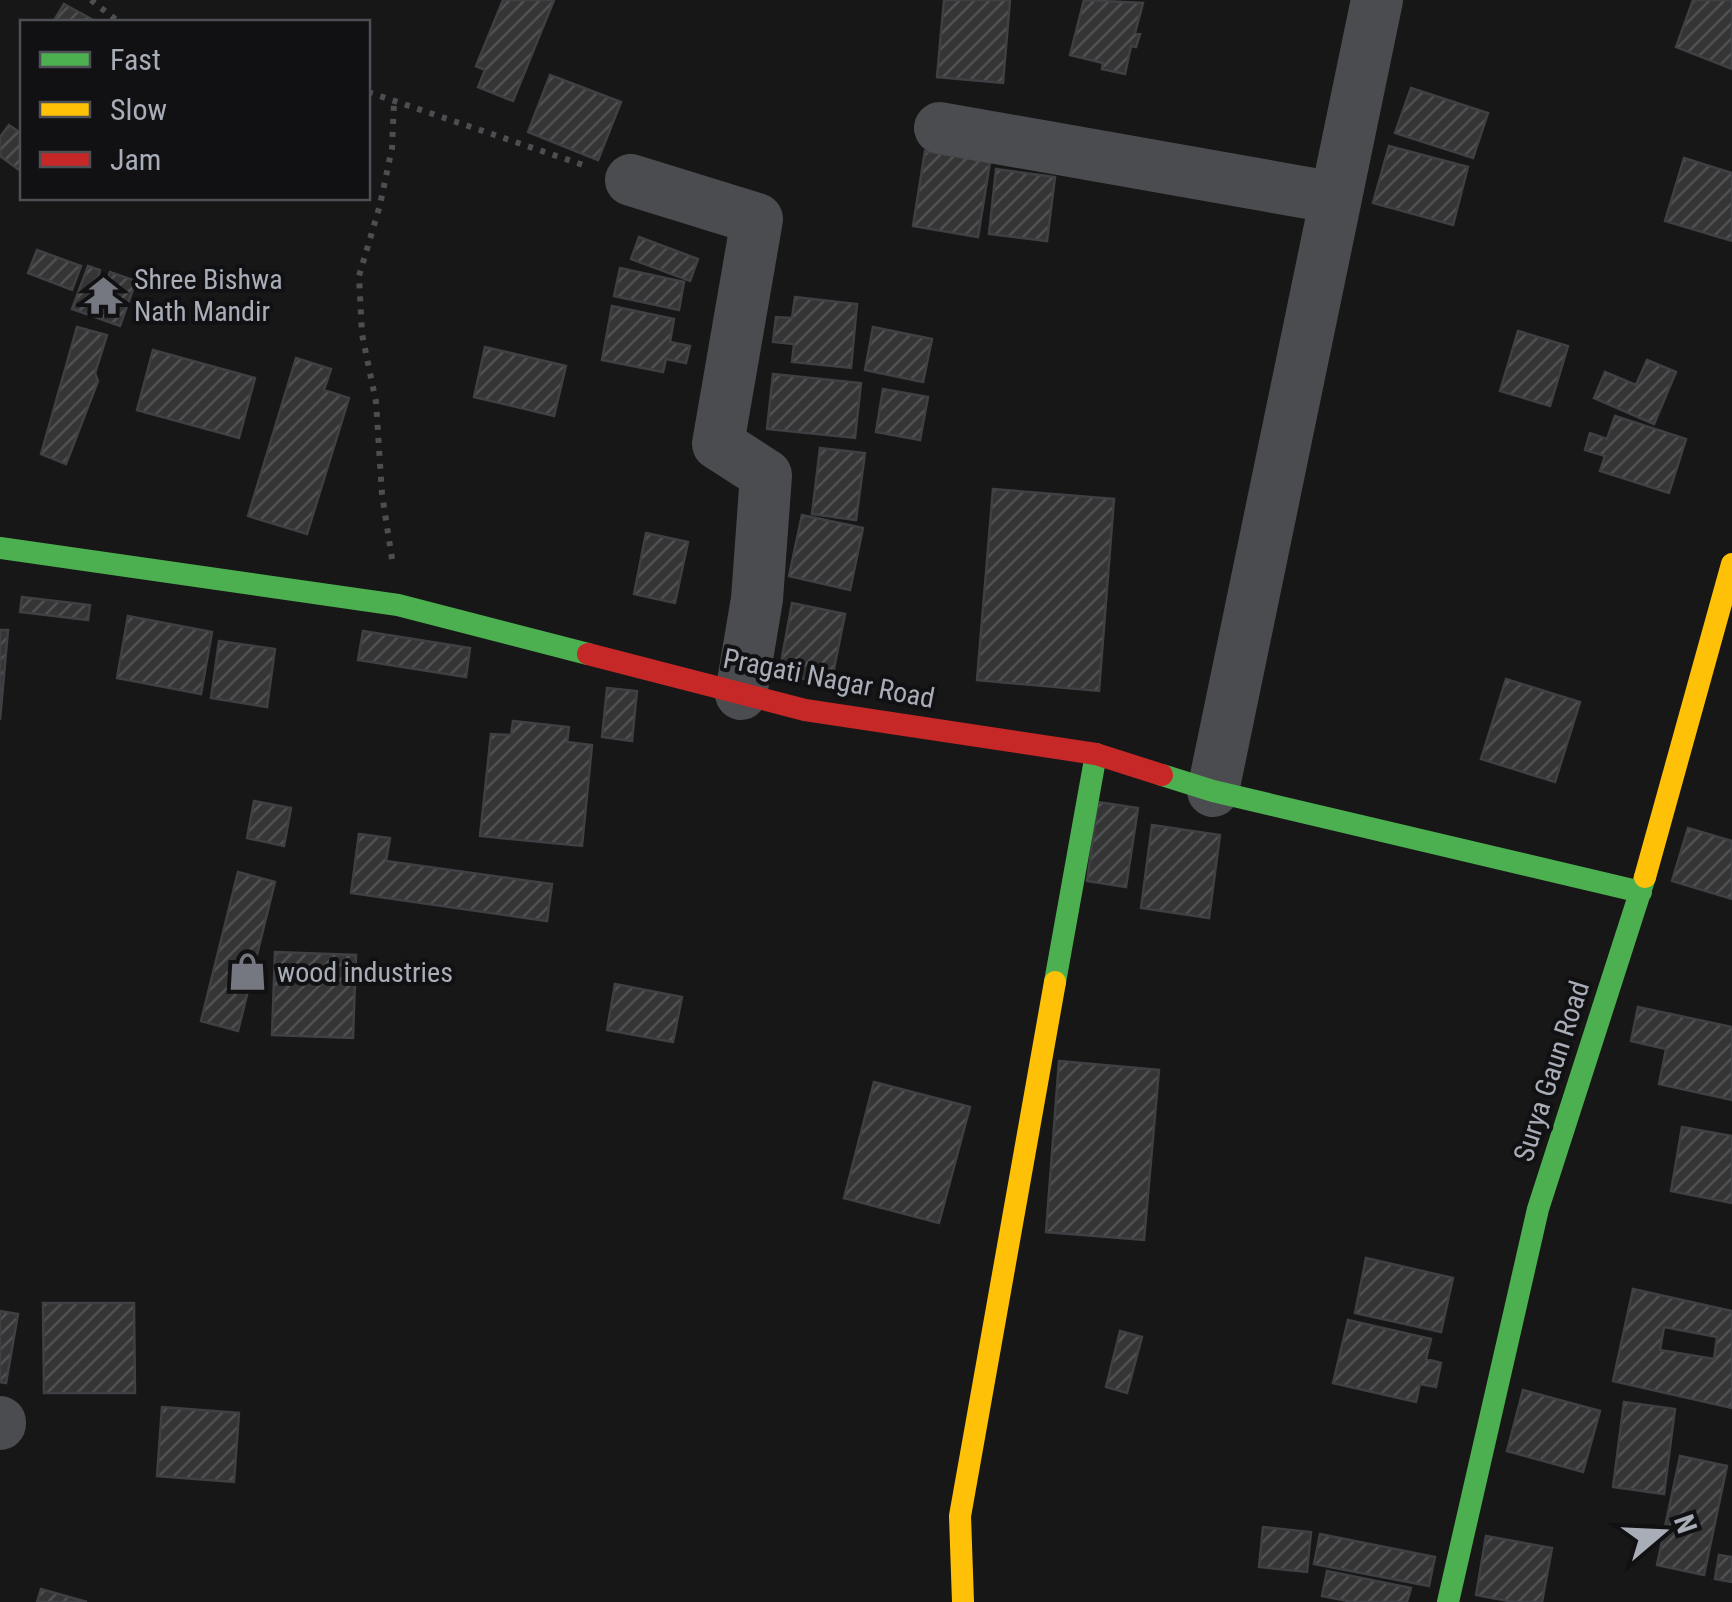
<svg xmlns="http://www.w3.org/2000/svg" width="1732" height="1602" font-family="'Roboto Condensed',sans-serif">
  <defs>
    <pattern id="building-hatch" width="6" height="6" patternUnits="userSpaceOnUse" patternTransform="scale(2.5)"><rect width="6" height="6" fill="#353536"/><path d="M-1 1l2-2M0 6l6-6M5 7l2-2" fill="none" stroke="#4f5051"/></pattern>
  </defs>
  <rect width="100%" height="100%" fill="#171717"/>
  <path fill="url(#building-hatch)" stroke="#3f4043" stroke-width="2.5" fill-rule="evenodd" d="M503 0H554L513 101 478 87 485 70 476 66Z
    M944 0H1010L1003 83 937 77Z
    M1084 0 1143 3 1135 33 1140 34 1136 47 1131 46 1125 74 1102 69 1103 63 1070 55Z
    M1693 0H1732V69L1676 47Z
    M64 4 97 22H53Z
    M550 75 621 102 598 160 528 132Z
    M1411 88 1488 113 1473 158 1395 133Z
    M9 125 22 134V172L0 156V137Z
    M1389 146 1468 167 1453 225 1373 203Z
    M925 151 990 162 978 237 913 226Z
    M1684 158 1732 173V241L1665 221Z
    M996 169 1055 177 1047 241 989 234Z
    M639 237 698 259 690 281 631 259Z
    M37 250 81 266 72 290 28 273Z
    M88 266 100 270 98 278 107 281 110 272 136 281 120 326 72 309Z
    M620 268 684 282 679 310 614 296Z
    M795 297 857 304 851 368 792 362 794 344 773 342 776 317 792 318Z
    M612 306 674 319 670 342 690 346 686 363 666 359 663 372 602 360Z
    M77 327 107 335 95 373 98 381 66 464 41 454Z
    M873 327 932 339 923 382 865 370Z
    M1518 331 1568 346 1550 406 1500 391Z
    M485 347 566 366 554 416 474 397Z
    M153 350 255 378 239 438 137 410Z
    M296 358 331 369 324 390 349 398 307 534 248 516Z
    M1647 360 1676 372 1654 424 1594 398 1605 372 1636 385Z
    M773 374 861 383 855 438 767 429Z
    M883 389 928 397 920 440 876 432Z
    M1615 416 1686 439 1669 493 1600 471 1605 456 1585 450 1590 433 1607 439Z
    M820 448 865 453 856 520 812 514Z
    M993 489 1114 499 1099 691 977 680Z
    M802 515 863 528 850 590 789 576Z
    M646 533 688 542 675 603 634 594Z
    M22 597 90 605 88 620 20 612Z
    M792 603 845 614 831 684 779 674Z
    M128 616 212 632 201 694 117 678Z
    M0 630H8L0 720Z
    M363 631 470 648 466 677 358 660Z
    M219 641 275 649 267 707 211 698Z
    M1506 679 1580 702 1555 782 1481 759Z
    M607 688 637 691 632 741 602 737Z
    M513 721 569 727 567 742 592 745 582 846 480 836 491 734 511 735Z
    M254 801 291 808 284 846 247 838Z
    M1098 802 1138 808 1126 887 1087 881Z
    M1152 825 1220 835 1209 918 1141 908Z
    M1688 828 1732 841V899L1672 881Z
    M359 834 390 838 386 861 552 884 547 921 351 893Z
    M238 872 275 882 238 1031 201 1021Z
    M275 952 356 955 353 1038 272 1035Z
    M615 984 682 997 673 1042 607 1030Z
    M1638 1007 1732 1027V1100L1659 1084 1666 1049 1631 1041Z
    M1059 1061 1159 1070 1144 1240 1046 1232Z
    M874 1082 970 1107 939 1223 844 1198Z
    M1682 1127 1732 1136V1203L1671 1191Z
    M1366 1258 1453 1278 1441 1332 1355 1313Z
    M1633 1289 1732 1311V1408L1613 1381ZM1664 1327 1717 1337 1714 1359 1660 1350Z
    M43 1303H134L135 1393H44Z
    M0 1311 18 1314 6 1383 0 1382Z
    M1348 1320 1431 1339 1426 1359 1441 1363 1436 1387 1420 1384 1416 1402 1333 1383Z
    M1120 1331 1142 1337 1127 1393 1106 1387Z
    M1523 1390 1600 1411 1583 1472 1507 1451Z
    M1624 1402 1675 1409 1664 1494 1613 1487Z
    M162 1407 239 1413 234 1482 157 1476Z
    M1680 1456 1727 1466 1704 1575 1657 1565Z
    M1263 1527 1311 1532 1307 1572 1259 1567Z
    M1320 1534 1435 1557 1429 1586 1314 1564Z
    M1486 1536 1552 1548 1542 1602H1514L1476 1595Z
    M1719 1555 1732 1557V1582L1715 1579Z
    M1327 1571 1411 1588 1407 1602H1353L1322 1596Z
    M41 1589 87 1602H37Z"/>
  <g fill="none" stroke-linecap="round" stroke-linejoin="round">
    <path stroke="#4d4e52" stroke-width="6" stroke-dasharray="5 8" stroke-linecap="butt" d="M91 0 119 22
      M368 92 589 167
      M392 559 382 494 376 402 362 334 359 276 380 205 392 148 394 102"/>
    <path stroke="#4b4c50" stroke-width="52" d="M940 128 1336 198
      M631 180 757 219 718 444 766 475 757 599 741 694
      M1213 791 1377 0
      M0 1422V1424"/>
    <path stroke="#4caf50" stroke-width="22" d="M0 548 398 605 588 654
      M1162 775 1213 791 1641 892
      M1055 982 1096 754
      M1448 1602 1538 1209 1645 877"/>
    <path stroke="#ffc107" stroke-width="22" d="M1645 877 1732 564
      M963 1602 960 1516 1055 982"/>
    <path stroke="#c62828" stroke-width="22" d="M588 654 805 710 1096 754 1162 775"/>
  </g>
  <defs>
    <symbol id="temple-bare" viewBox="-9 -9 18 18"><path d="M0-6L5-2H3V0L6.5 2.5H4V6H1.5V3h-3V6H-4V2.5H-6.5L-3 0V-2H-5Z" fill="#757880" stroke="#111113" stroke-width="2.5" paint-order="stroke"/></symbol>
    <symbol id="shop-bare" viewBox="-9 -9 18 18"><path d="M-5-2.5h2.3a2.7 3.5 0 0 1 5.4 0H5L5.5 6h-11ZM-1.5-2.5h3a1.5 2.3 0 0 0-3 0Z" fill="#757880" stroke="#111113" stroke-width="2.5" paint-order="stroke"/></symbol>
  </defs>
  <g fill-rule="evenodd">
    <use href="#temple-bare" x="76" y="268" width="55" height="55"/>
    <use href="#shop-bare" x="220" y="944" width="55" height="55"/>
  </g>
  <g text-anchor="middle" stroke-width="8" stroke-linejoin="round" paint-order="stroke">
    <g font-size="28" fill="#a8adb8" stroke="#111113" text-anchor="start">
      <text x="134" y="289">Shree Bishwa<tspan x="134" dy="32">Nath Mandir</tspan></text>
      <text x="277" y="982">wood industries</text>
    </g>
    <g font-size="28" fill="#a8adb8" stroke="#111113">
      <text transform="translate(829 678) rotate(11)" y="10">Pragati Nagar Road</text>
      <text transform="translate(1551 1071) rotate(-72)" y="10">Surya Gaun Road</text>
    </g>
  </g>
  <rect x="20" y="20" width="350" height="180" fill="#111113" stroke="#4d4f55" stroke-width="2.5"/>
  <rect x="40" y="52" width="50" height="15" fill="#4caf50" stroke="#4d4f55" stroke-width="2.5"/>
  <text x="110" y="70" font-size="30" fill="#a8adb8">Fast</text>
  <rect x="40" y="102" width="50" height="15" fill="#ffc107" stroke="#4d4f55" stroke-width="2.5"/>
  <text x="110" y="120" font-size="30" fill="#a8adb8">Slow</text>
  <rect x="40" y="152" width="50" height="15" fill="#c62828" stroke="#4d4f55" stroke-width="2.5"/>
  <text x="110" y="170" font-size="30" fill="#a8adb8">Jam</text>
  <g transform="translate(1662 1532) rotate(71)" stroke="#111113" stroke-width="8" paint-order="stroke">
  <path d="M0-8L18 38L0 25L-18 38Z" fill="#a8adb8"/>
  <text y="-15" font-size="28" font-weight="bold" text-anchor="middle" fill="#a8adb8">N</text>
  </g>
</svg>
